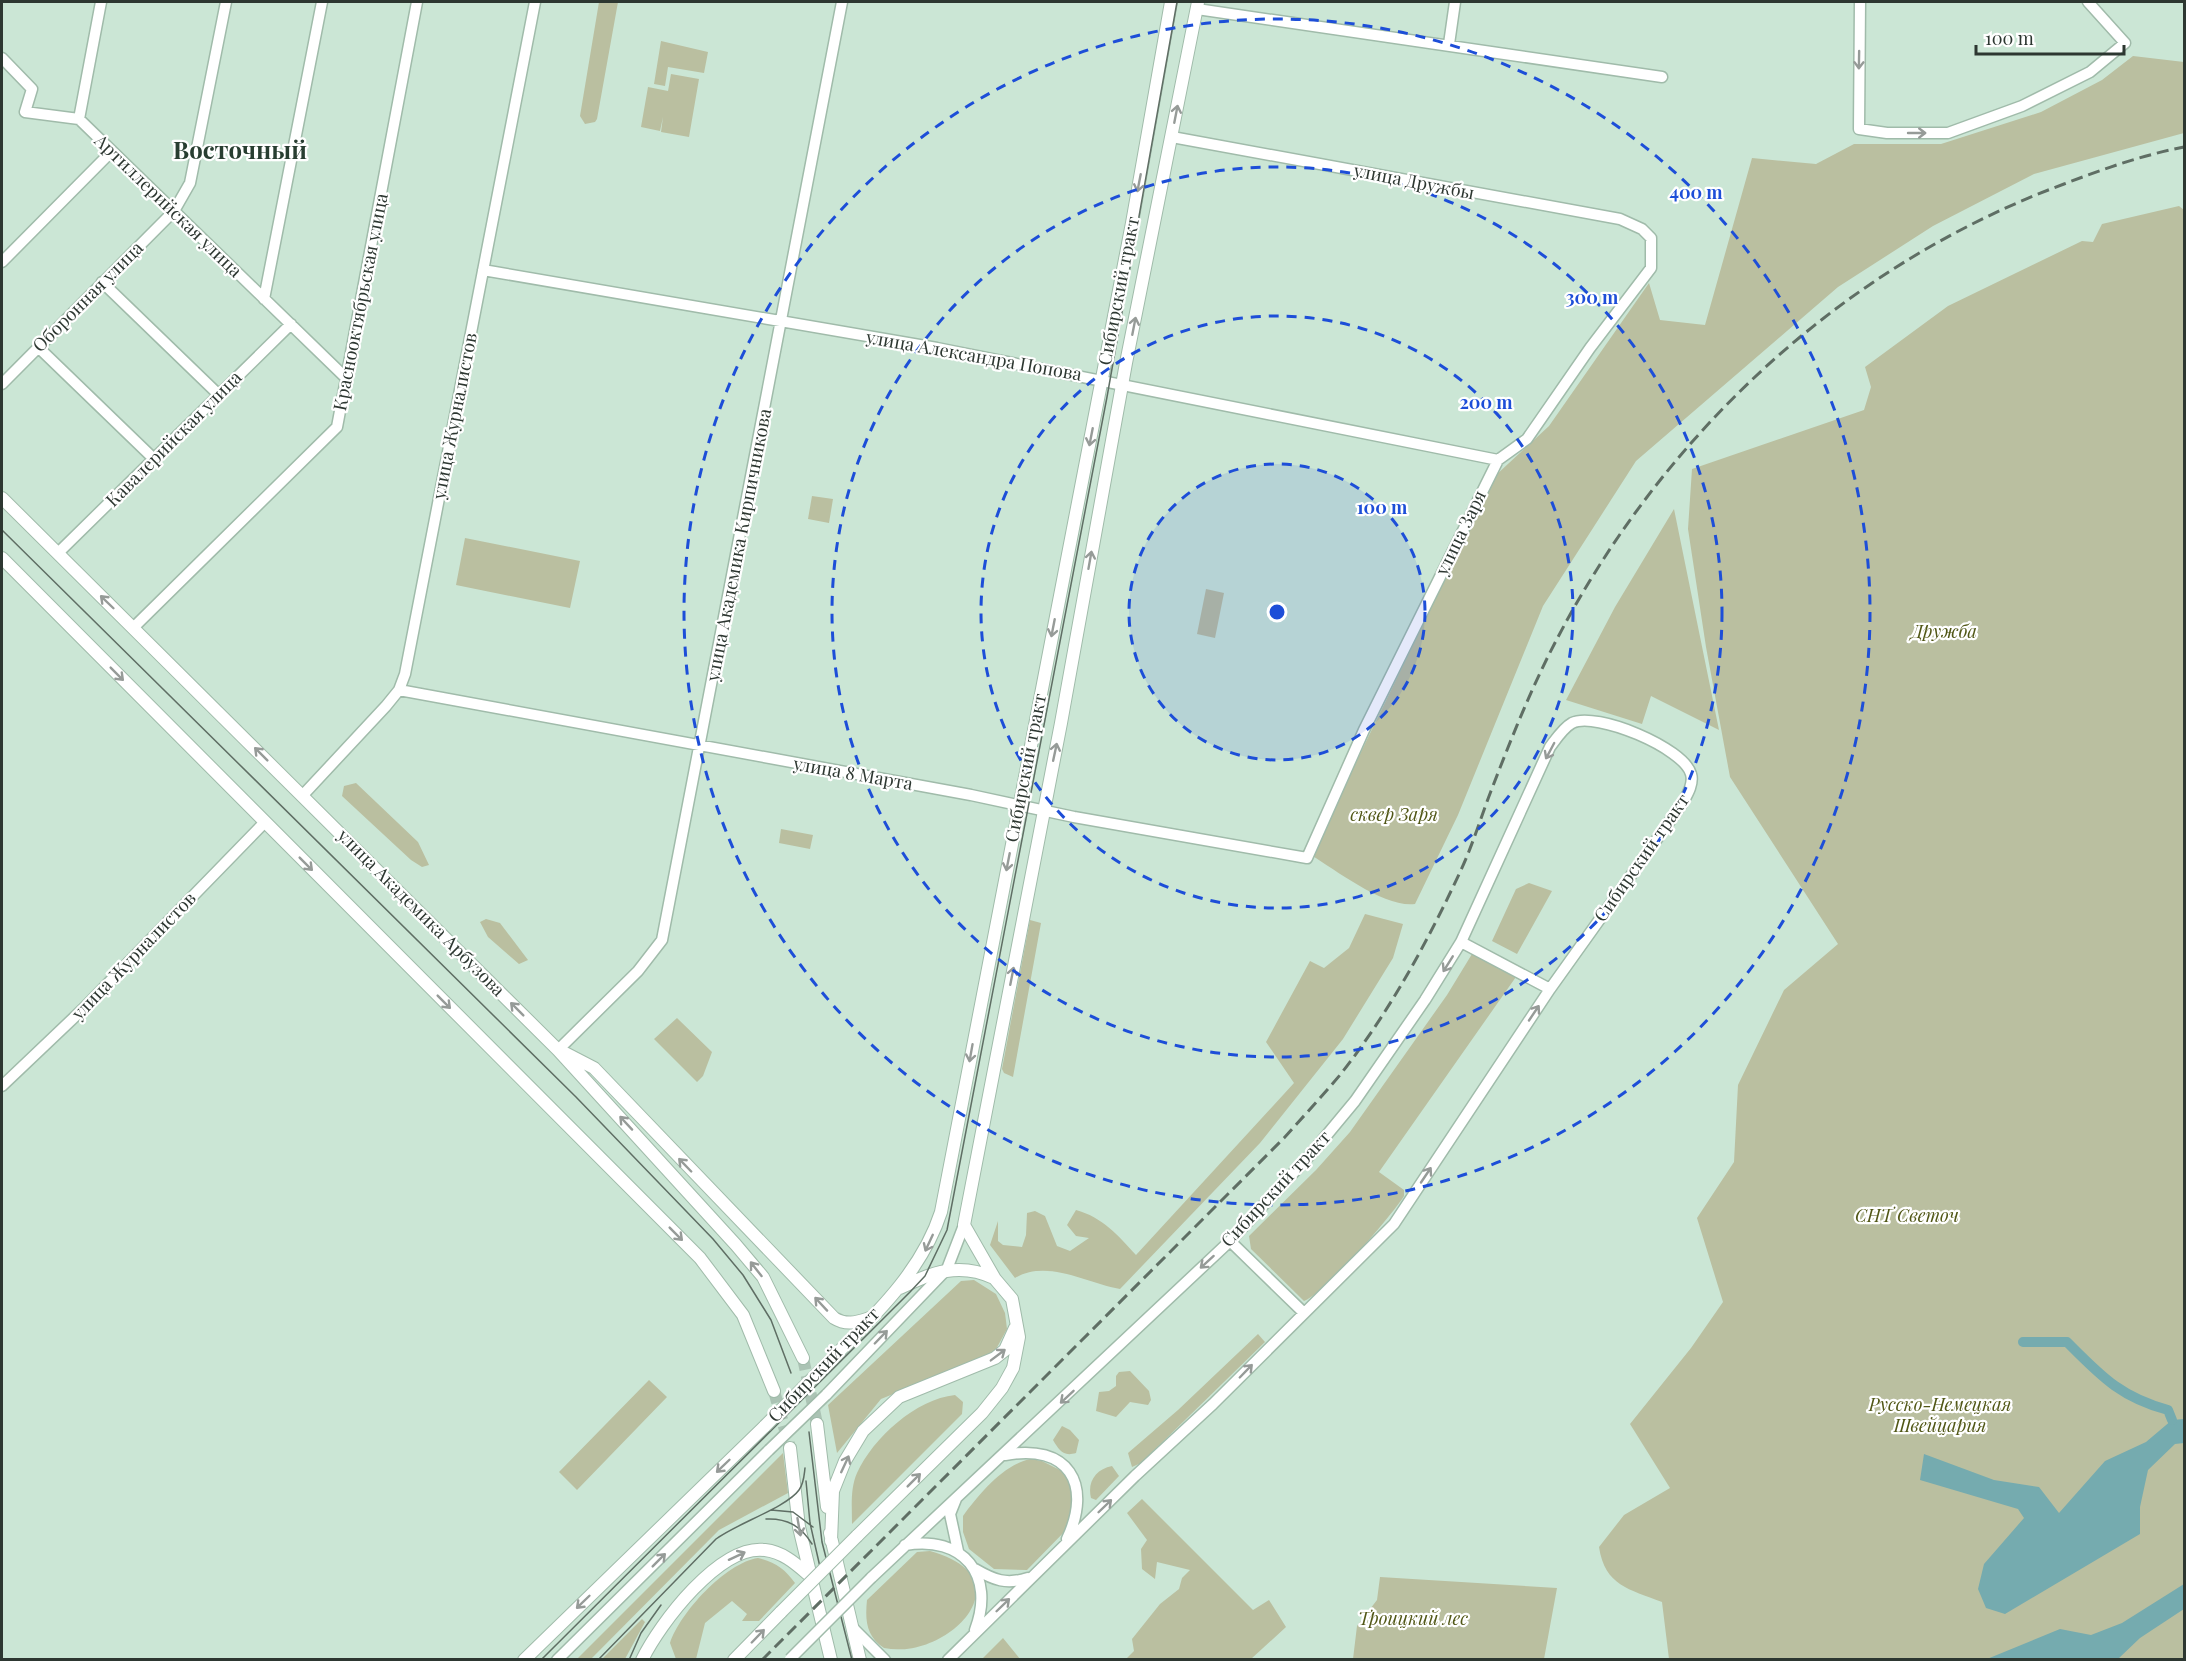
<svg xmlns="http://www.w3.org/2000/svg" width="2186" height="1661" font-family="'Playfair Display',serif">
  <rect width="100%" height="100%" fill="#cbe6d5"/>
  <path fill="#babfa0" d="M599 2H618L597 119 595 122 585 124 580 116Z
    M661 41 708 52 704 73 668 67 665 86 654 84Z
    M2133 56 2184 62V133L2034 174 1933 226 1838 287 1636 461 1543 606 1458 815 1415 904C1385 908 1337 871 1311 855L1495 476 1549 426 1649 283 1660 320 1705 325 1752 158 1816 164 1854 144H1941L2041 112 2102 80Z
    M671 74 699 79 689 137 661 132 663 117 660 131 641 127 648 87 668 91Z
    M2179 206 2184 210V1659H1669L1662 1602C1629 1589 1605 1586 1599 1547L1624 1515 1670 1488 1630 1424 1691 1348 1723 1302 1697 1218 1734 1162 1738 1085 1784 990 1838 944 1730 777 1706 647 1688 529 1692 469 1864 410 1871 387 1865 367 1948 306 2082 241 2093 242 2102 224Z
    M812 496 833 499 829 523 808 519Z
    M1674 509 1719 730 1651 696 1642 724 1566 700 1615 607Z
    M465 538 580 561 570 608 456 585Z
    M1206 589 1224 593 1215 638 1197 634Z
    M356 783 418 842 429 865 422 867 411 860 342 796 344 786Z
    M781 829 813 835 810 849 779 843Z
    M1529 883 1552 891 1517 954 1492 941 1516 889Z
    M1365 914 1403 924 1393 958 1343 1039 1260 1143 1120 1289C1086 1283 1047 1259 1015 1278L990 1245 998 1221V1241L1003 1245 1022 1247 1026 1235 1027 1213 1035 1211 1045 1216 1057 1246 1070 1251 1089 1238 1076 1236 1067 1225 1076 1210C1102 1217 1119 1236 1136 1255L1294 1083 1266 1042 1310 961 1324 968 1349 948Z
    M486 919 500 923 528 960 519 964 488 937 480 922Z
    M1030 920 1041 923 1013 1077 1004 1073 1002 1069Z
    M1472 954 1518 974 1379 1172 1404 1190V1196C1390 1218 1325 1293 1304 1301L1251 1249 1249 1236 1316 1170 1350 1132 1447 995Z
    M677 1018 712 1052 703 1076 697 1082 654 1039Z
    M974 1280 996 1294 1005 1313 1007 1329 994 1353 881 1399 837 1453 828 1405 961 1281Z
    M1258 1334 1265 1342 1141 1463 1132 1467 1128 1453 1178 1410Z
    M1130 1371 1149 1391 1151 1400 1148 1405 1130 1402 1116 1417 1096 1411 1099 1392 1109 1391 1116 1386V1376L1119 1372Z
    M649 1380 667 1397 577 1490 559 1472Z
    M955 1395 963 1402 962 1414 852 1524C852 1507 850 1489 857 1473 873 1438 916 1399 955 1395Z
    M1062 1426 1070 1430 1079 1440 1076 1453C1063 1457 1059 1450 1053 1440Z
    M783 1453 788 1493 719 1530 591 1659H577Z
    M1031 1459 1042 1461 1060 1470 1066 1477 1076 1498 1071 1525 1027 1570 994 1569 969 1549 963 1532V1516C979 1494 1004 1464 1031 1459Z
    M1112 1466 1119 1476 1096 1500 1091 1498C1087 1482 1096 1469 1112 1466Z
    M1142 1499 1253 1610 1269 1600 1286 1627 1251 1659H1126L1134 1651 1132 1639 1160 1604 1179 1589 1182 1578 1190 1570 1157 1562 1155 1579 1142 1569 1141 1549 1147 1540 1127 1513Z
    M930 1551C1029 1578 947 1661 884 1648 866 1636 865 1620 867 1600L917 1552Z
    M758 1558C775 1562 785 1569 795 1583L759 1621H742L747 1614 732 1601 705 1623 696 1659H676L670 1643C680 1613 725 1563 758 1558Z
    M1380 1577 1557 1588 1544 1659H1353L1357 1626 1377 1600Z
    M642 1619 645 1622 625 1659H602Z
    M1003 1638 1020 1659H982Z"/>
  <path fill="#75abaf" d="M2184 1419V1443L2175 1444 2148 1470 2140 1507V1534L2005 1614 1986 1608 1978 1589 1984 1564 2024 1518 2018 1509 1920 1480 1924 1454 1994 1480 2039 1487 2059 1513 2105 1461 2146 1442 2172 1420Z
    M2184 1584V1609L2140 1638 2118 1659H1987L2060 1629 2091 1635 2122 1623Z"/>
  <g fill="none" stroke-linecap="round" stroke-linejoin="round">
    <path stroke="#75abaf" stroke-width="10" d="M2023 1342H2067C2101 1376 2120 1397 2168 1410L2172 1420"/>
    <path stroke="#abc3b4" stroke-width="12" stroke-dasharray="12 6" stroke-linecap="butt" d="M803 1358 817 1424
      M774 1391 790 1448"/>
    <defs>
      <path id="minor" d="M1860 2 1859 129 1887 133H1948L2022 106 2090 72 2125 43 2088 2
        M1197 9 1662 77
        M1449 44 1455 2
        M2 58 32 89 25 112 79 119 346 378
        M79 119 101 2
        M2 262 112 151
        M483 270 937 348 1498 460
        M102 282 219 395
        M264 299 322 2
        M38 347 154 459
        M2 384 174 211 190 183 226 2
        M58 553 291 324
        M134 627 337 427 417 2
        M399 690 971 795 1074 817 1307 858 1364 730 1498 460 1527 439 1590 348 1651 268V238L1642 229 1620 219 1172 137
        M303 795 386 706 399 690 405 674 535 2
        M1461 942 1550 989
        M558 1050 638 971 662 940 842 2
        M2 1086 84 1008 264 823
        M1230 1241 1303 1312
        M826 1395 947 1269 964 1225
        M1005 1455C1068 1443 1093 1484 1067 1539
        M956 1499 950 1514 958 1551
        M905 1545C963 1535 996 1575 975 1630
        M975 1569C994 1580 1006 1585 1028 1578
        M871 1578 1230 1241 1311 1154 1355 1101 1425 1000 1461 942 1550 747C1556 739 1563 728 1572 723 1596 711 1684 748 1691 774 1694 784 1687 795 1682 804L1550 989 1394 1224 1213 1404 1135 1476 948 1660
        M853 1628 885 1660
        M557 1660 769 1450"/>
      <path id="major" d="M2 498 558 1050 736 1245 763 1277 803 1358
        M2 558 700 1258 743 1315 774 1391
        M565 1053 594 1068 834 1318C847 1326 857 1322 870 1318
        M900 1288C932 1272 960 1262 994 1278
        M820 1371C866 1323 920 1277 941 1212L1132 223 1171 2
        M817 1424 827 1507
        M790 1448 799 1527 831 1660
        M830 1533 860 1660
        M857 1536 982 1413 1002 1388 1013 1368 1019 1337 1012 1299 995 1279 964 1225 1061 723 1126 363 1198 2
        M831 1541 833 1491 845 1461 863 1431 899 1397 995 1358 1005 1350 1015 1328
        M524 1660 765 1426
        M642 1660C660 1623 720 1544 765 1550 783 1552 796 1564 809 1575
        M734 1660 781 1612"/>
    </defs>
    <use href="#minor" stroke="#a0bbaa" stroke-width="13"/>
    <use href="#major" stroke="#a0bbaa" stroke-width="14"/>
    <use href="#minor" stroke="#fff" stroke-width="10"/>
    <use href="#major" stroke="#fff" stroke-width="12"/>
    <path stroke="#5f6e64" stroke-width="1.5" d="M2 530 576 1097 713 1239 743 1275 771 1320 791 1373
      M809 1432 822 1542 852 1660
      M806 1481 810 1523 820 1567
      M771 1510 793 1512 813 1527
      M766 1519C787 1518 801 1526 812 1544
      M541 1660 910 1292 925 1276 947 1230 1107 397 1177 2
      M598 1660 716 1539C736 1524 787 1507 799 1490 804 1483 804 1476 805 1468
      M629 1660 641 1633 661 1605"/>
    <path stroke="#5f6e64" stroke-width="3" stroke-dasharray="12 6" stroke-linecap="butt" d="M762 1660 1284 1138C1303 1117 1322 1096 1340 1075 1389 1013 1428 941 1461 870 1473 844 1481 817 1491 791 1511 739 1532 686 1558 637 1666 431 1845 265 2064 184 2103 169 2143 155 2184 147"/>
    <defs>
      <path id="minor-bridge" d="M769 1450 826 1395
        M790 1659 871 1578"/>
      <path id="major-bridge" d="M765 1426 820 1371
        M781 1612 857 1536"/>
    </defs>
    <use href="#minor-bridge" stroke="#a0bbaa" stroke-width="13" stroke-linecap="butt"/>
    <use href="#major-bridge" stroke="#a0bbaa" stroke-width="14" stroke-linecap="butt"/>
    <use href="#minor-bridge" stroke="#fff" stroke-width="10"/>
    <use href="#major-bridge" stroke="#fff" stroke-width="12"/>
  </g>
  <defs><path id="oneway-shaft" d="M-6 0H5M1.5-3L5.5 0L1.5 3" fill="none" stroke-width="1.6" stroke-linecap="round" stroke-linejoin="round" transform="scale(1.5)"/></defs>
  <g stroke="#969b98">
    <use href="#oneway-shaft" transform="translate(1859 60) rotate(91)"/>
    <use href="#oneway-shaft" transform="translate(1176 114) rotate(-79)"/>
    <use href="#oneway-shaft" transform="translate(1917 133)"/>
    <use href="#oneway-shaft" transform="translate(1139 183) rotate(101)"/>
    <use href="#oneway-shaft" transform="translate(1134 326) rotate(-79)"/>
    <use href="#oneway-shaft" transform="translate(1091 437) rotate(101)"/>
    <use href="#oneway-shaft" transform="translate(1090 560) rotate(-80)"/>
    <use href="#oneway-shaft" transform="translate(107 602) rotate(-136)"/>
    <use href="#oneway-shaft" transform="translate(1053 628) rotate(101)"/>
    <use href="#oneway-shaft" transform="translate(117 674) rotate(45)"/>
    <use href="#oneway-shaft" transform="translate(1550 751) rotate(118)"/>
    <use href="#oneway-shaft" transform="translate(1055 752) rotate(-78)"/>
    <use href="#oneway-shaft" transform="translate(261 754) rotate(-135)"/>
    <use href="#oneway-shaft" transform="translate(1008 862) rotate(101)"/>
    <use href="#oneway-shaft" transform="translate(306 864) rotate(45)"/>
    <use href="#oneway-shaft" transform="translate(1448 964) rotate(122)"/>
    <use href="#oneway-shaft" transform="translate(1012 976) rotate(-79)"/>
    <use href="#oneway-shaft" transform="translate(444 1002) rotate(45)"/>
    <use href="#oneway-shaft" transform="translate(517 1009) rotate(-135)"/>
    <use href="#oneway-shaft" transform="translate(1534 1013) rotate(-56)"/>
    <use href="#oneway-shaft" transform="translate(971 1053) rotate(100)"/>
    <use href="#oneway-shaft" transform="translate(626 1123) rotate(-133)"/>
    <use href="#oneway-shaft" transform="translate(685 1165) rotate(-134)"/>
    <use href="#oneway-shaft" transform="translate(1426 1175) rotate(-56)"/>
    <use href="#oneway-shaft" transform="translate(676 1234) rotate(45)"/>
    <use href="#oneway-shaft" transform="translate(929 1243) rotate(115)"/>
    <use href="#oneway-shaft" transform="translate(1207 1262) rotate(138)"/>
    <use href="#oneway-shaft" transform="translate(756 1269) rotate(-128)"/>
    <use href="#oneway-shaft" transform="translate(821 1304) rotate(-133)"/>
    <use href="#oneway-shaft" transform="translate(881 1337) rotate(-46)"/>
    <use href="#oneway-shaft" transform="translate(998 1355) rotate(-37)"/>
    <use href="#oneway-shaft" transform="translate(1246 1371) rotate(-46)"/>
    <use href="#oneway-shaft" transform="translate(1067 1397) rotate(137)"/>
    <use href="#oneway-shaft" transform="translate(845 1464) rotate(-65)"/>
    <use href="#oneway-shaft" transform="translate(723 1466) rotate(136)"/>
    <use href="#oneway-shaft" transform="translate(914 1480) rotate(-45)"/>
    <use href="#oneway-shaft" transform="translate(1105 1506) rotate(-44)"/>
    <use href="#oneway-shaft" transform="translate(799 1527) rotate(80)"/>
    <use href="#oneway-shaft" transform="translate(737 1556) rotate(-25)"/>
    <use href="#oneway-shaft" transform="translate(659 1560) rotate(-45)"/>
    <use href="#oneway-shaft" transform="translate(583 1602) rotate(136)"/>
    <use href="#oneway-shaft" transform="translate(1003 1605) rotate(-44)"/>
    <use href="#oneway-shaft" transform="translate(758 1636) rotate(-46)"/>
  </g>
  <circle cx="1277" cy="612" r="148" fill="#1d4ed8" fill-opacity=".12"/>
  <g fill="none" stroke="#1d4ed8" stroke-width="3" stroke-dasharray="10 8">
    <circle cx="1277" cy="612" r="148"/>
    <circle cx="1277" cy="612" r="296"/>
    <circle cx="1277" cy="612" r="445"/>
    <circle cx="1277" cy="612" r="593"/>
  </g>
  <g text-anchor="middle" stroke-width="4.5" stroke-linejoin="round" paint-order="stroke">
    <g font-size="18" fill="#2d3731" stroke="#fff">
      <text transform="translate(1414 182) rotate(11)" y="6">улица Дружбы</text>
      <text transform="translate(168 206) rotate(44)" y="6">Артиллерийская улица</text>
      <text transform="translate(1119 291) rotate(-79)" y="6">Сибирский тракт</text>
      <text transform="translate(88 297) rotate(-45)" y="6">Оборонная улица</text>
      <text transform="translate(361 302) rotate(-79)" y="6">Краснооктябрьская улица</text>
      <text transform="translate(974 356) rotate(10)" y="6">улица Александра Попова</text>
      <text transform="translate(455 416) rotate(-79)" y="6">улица Журналистов</text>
      <text transform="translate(174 439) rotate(-45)" y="6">Кавалерийская улица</text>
      <text transform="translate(1461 533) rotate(-64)" y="6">улица Заря</text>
      <text transform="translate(739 545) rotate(-79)" y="6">улица Академика Кирпичникова</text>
      <text transform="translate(1026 768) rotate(-79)" y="6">Сибирский тракт</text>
      <text transform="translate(853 774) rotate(10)" y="6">улица 8 Марта</text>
      <text transform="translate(1642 858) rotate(-55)" y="6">Сибирский тракт</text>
      <text transform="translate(421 913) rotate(45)" y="6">улица Академика Арбузова</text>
      <text transform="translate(134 956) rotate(-46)" y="6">улица Журналистов</text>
      <text transform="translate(1276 1189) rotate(-47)" y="6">Сибирский тракт</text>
      <text transform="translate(824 1365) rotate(-46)" y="6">Сибирский тракт</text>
    </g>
    <g font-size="18" font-style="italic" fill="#515716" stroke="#fff">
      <text x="1944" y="638">Дружба</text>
      <text x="1394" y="821">сквер Заря</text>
      <text x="1907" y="1222">СНТ Светоч</text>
      <text x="1940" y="1411">Русско-Немецкая<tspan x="1940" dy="21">Швейцария</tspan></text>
      <text x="1413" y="1625">Троицкий лес</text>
    </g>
    <g font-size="24" font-weight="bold" fill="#283e31" stroke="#fff">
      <text x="240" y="159">Восточный</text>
    </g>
  </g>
  <circle cx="1277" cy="612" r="9" fill="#1d4ed8" stroke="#fff" stroke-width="3"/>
  <g font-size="18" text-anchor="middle" font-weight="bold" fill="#1d4ed8" stroke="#fff" stroke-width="4.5" stroke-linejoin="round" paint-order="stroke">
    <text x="1696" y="199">400 m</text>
    <text x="1592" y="304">300 m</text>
    <text x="1486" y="409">200 m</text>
    <text x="1382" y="514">100 m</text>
  </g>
  <rect width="2186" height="1661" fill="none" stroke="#2d3731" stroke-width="6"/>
  <path d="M1976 45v9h148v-9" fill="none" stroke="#2d3731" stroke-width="3"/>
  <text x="1985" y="45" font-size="18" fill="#2d3731" stroke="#ffffff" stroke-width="4.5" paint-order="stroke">100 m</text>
</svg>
